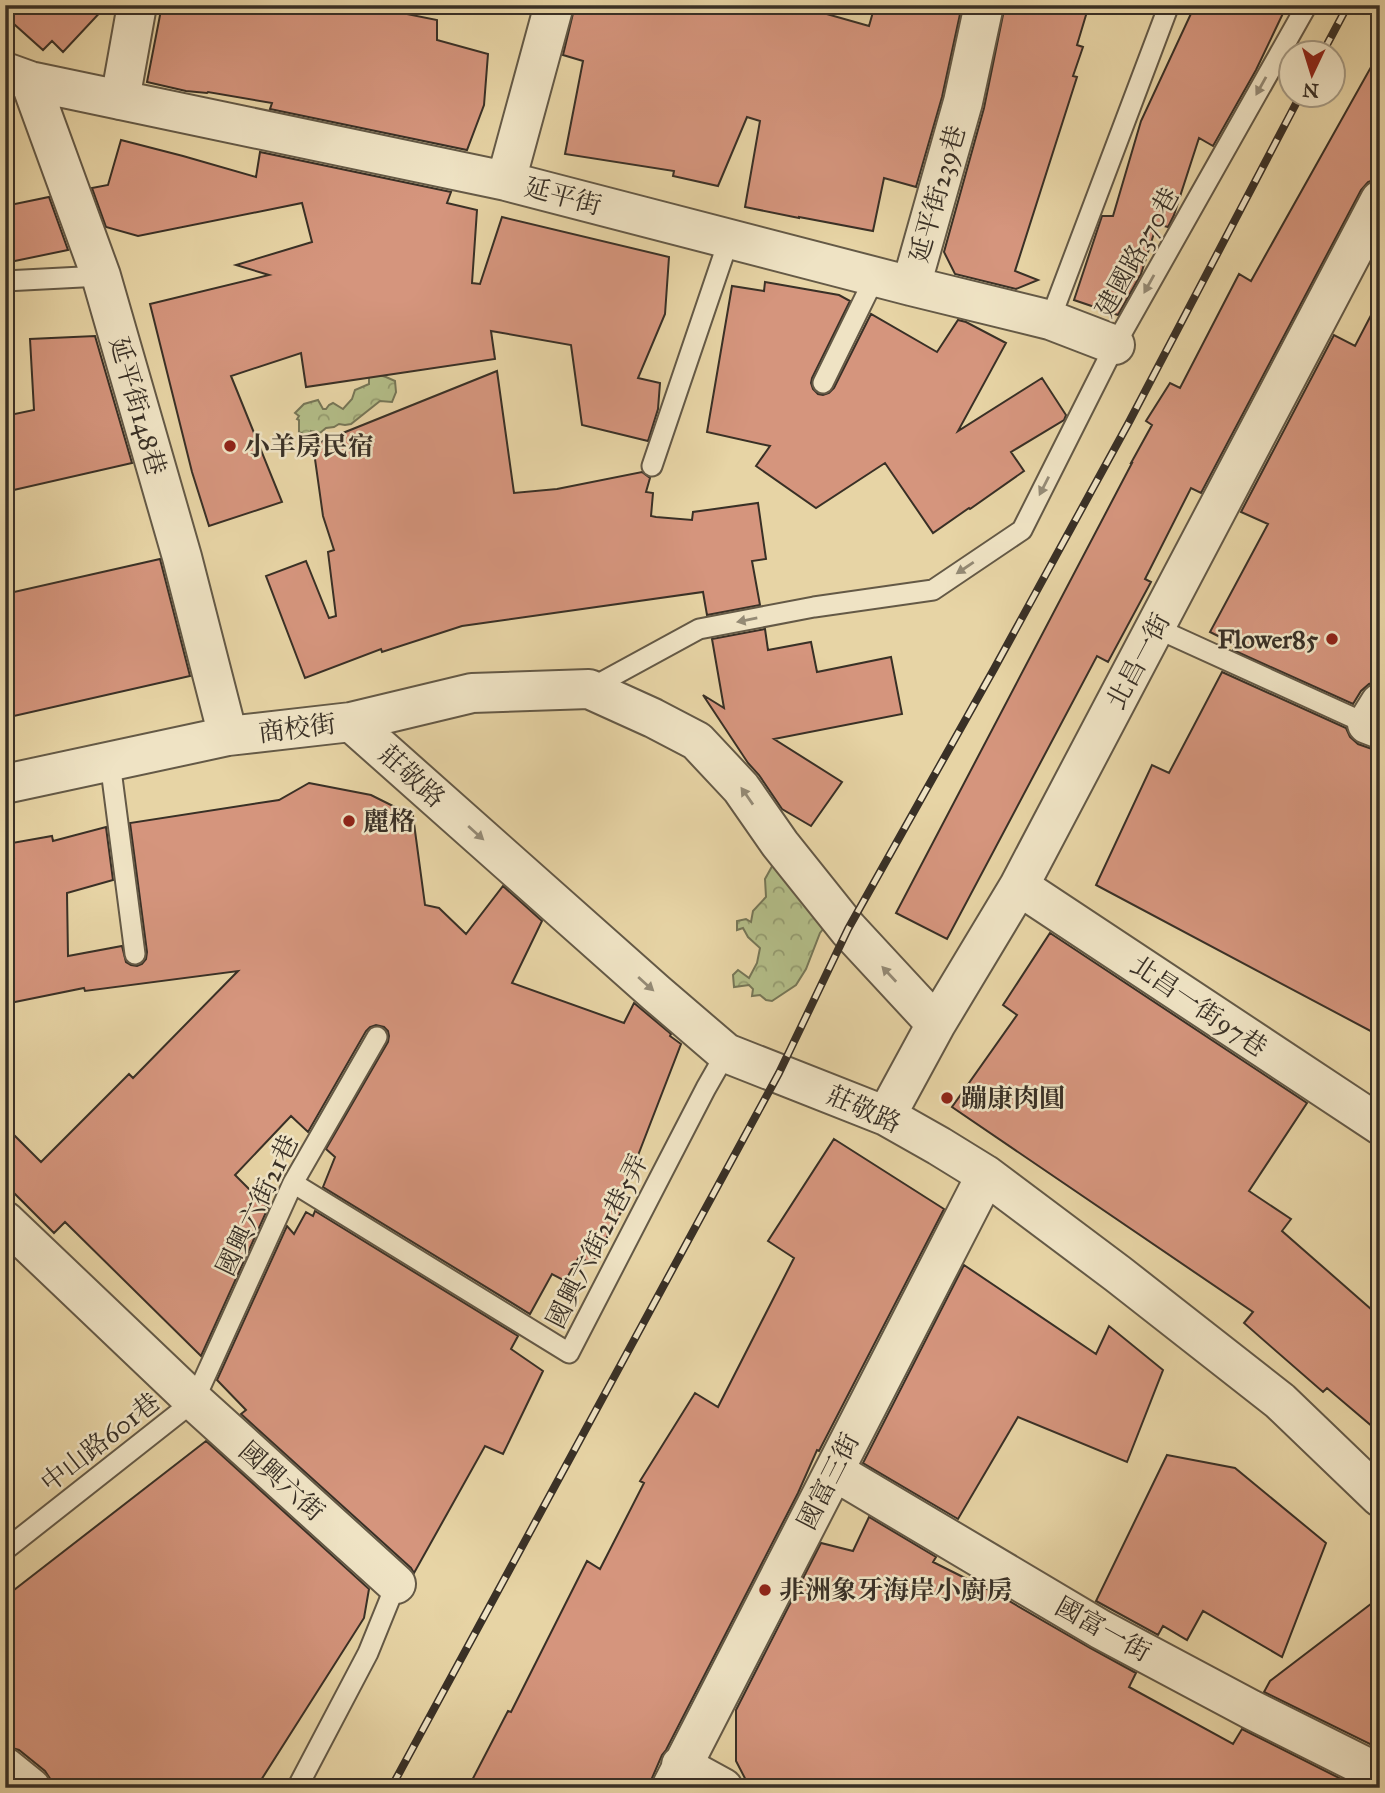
<svg xmlns="http://www.w3.org/2000/svg" width="1385" height="1793" font-family="'IM FELL Great Primer','Noto Serif TC',serif">
  <defs>
    <pattern id="forest-crowns" width="20" height="18" patternUnits="userSpaceOnUse" patternTransform="scale(1.75)"><rect width="20" height="18" fill="#b3bd88"/><path d="M2 6a3 3 0 1 1 6 0M12 15a3 3 0 1 1 6 0" fill="none" stroke="#939a6f"/></pattern>
  </defs>
  <rect width="100%" height="100%" fill="#e7d4a5"/>
  <filter id="stains"><feTurbulence type="fractalNoise" baseFrequency=".00286" numOctaves="4"/><feColorMatrix values="0 0 0 0 .2 0 0 0 0 .09 0 0 0 0 .02 0 0 0 .5 -.17"/></filter>
  <radialGradient id="worn" r=".72"><stop offset=".6" stop-color="#630" stop-opacity="0"/><stop offset="1" stop-color="#630" stop-opacity=".3"/></radialGradient>
  <path fill="url(#forest-crowns)" stroke="#767657" stroke-width="2" d="M376 374 386 377 395 381 396 392 392 402 380 401 351 424 345 425 339 424 334 427 326 428 320 433 311 431V436L309 437 299 432V420L297 419 299 416 295 413 304 404 318 400 323 409H326L329 405 333 403 343 409 352 399 355 390 369 384V377Z
    M775 861 832 918 820 933 806 969 796 985 772 1001 766 1000 760 995 752 996 753 989 749 985 734 987 733 975 738 970 749 978 757 963 760 948 748 937 743 928 737 930V921L746 919 751 922 753 911 766 897 765 879Z"/>
  <path fill="#d5957d" stroke="#393026" stroke-width="2" d="M5 5H107L63 52 52 41 43 50 5 16Z
    M162 5H362L437 20V40L488 54 484 105 467 150 270 109 272 103 208 92 207 93 186 91 147 82Z
    M575 5H795L869 26 875 5H962L942 97 916 187 884 178 873 231 799 217V218L745 207 760 121 747 117 718 186 673 176 674 171 565 154 583 61 563 55Z
    M1005 5H1089L1077 45 1083 47 1073 76 1077 77 1015 271 1038 280 1016 289 955 274 944 252 984 108Z
    M1195 5H1287L1256 70 1213 146 1199 138 1174 215 1168 227 1157 224 1141 274 1118 315 1074 300 1102 216H1113L1141 121Z
    M1380 51V172L1376 179 1368 182 1361 190 1201 493 1191 488 1145 579 1151 582 1108 662 1097 656 947 939 896 913 1132 463H1131L1152 425 1146 421 1170 383 1180 388 1239 274 1251 281Z
    M121 140 183 156 256 177 260 152 451 192 447 203 477 210 472 283 480 284 502 217 669 257 665 314 638 378 660 383 658 409 648 441 582 425 571 345 491 331 495 359 306 387 301 353 231 376 282 502 209 526 192 472 150 304 269 275 236 265 312 242 302 203 138 236 106 227 92 188 108 185Z
    M49 197 68 250 5 263V206Z
    M765 282 839 295 850 301 812 378 811 383 813 389 818 394 823 395 829 393 834 388 871 314 937 352 958 320 966 322 1006 343 958 431 1042 378 1066 415 1064 420 1011 452 1024 471 970 509 969 508 933 533 885 463 816 508 756 466 770 446 707 432 732 286 764 291Z
    M1380 298V681L1369 684 1361 691 1353 704 1233 650 1236 645 1210 632 1268 524 1241 512 1334 335 1355 346Z
    M95 336 132 463 5 492V416L34 410 30 339Z
    M497 371 514 493 557 489 642 472 650 478 646 492 653 493 651 516 656 517 692 520 693 512 758 503 766 559 752 561 760 605 707 615 703 592 462 626 382 652 381 649 305 678 266 576 306 561 329 618 336 616 328 552 334 550 323 516 313 445Z
    M160 559 190 676 5 718V594Z
    M765 629 768 650 811 642 817 672 891 657 902 714 774 739 842 782 811 826 782 809 759 775 748 763 703 695 724 708 712 639Z
    M1222 672 1346 728 1350 737 1358 744 1372 749 1380 750V1036L1096 885 1152 765 1169 773Z
    M309 783 371 795 413 816 425 905 439 908 466 934 503 886 542 921 512 983 624 1023 634 1003 671 1034 670 1036 681 1044 620 1202 625 1205 592 1264 579 1257 565 1281 552 1274 530 1314 323 1187 335 1157 326 1149 388 1042 389 1036 388 1031 384 1027 376 1025 370 1027 366 1031 308 1132 291 1116 235 1175 268 1208 201 1356 65 1222 54 1233 5 1184V1126L41 1162 129 1074 133 1078 238 971 85 991 84 988 5 1004V861L14 858 12 843 52 836 53 841 106 827 113 880 67 893 68 956 122 946 126 962 131 965 137 966 142 964 146 959 147 952 130 823 279 800Z
    M1050 933 1307 1103 1249 1191 1291 1219 1282 1231 1380 1317V1433L1327 1388 1323 1392 1244 1323 1253 1312 952 1107 1017 1015 1003 1005Z
    M834 1139 944 1209 819 1451 817 1450 798 1493 666 1750 662 1755 652 1778 649 1788H468L508 1711 511 1712 587 1561 600 1569 644 1483 640 1481 695 1393 718 1407 794 1258 768 1241Z
    M315 1211 518 1336 511 1349 543 1371 503 1454 485 1446 414 1573 411 1568 241 1414 246 1410 217 1380 287 1226 294 1234 306 1212 313 1216Z
    M964 1265 1096 1354 1109 1326 1163 1370 1127 1462 1018 1417 958 1519 863 1463Z
    M206 1441 369 1589 364 1618 256 1788H52L51 1780 45 1771 19 1750 5 1746V1597Z
    M1167 1455 1235 1468 1326 1543 1282 1657 1203 1611 1187 1640 1163 1626 1158 1635 1096 1601Z
    M869 1517 936 1557 933 1562 997 1594 1090 1648 1136 1673 1129 1687 1233 1744 1242 1729 1359 1788H750L736 1761V1710L821 1543 853 1551Z
    M1380 1597V1749L1264 1692 1270 1681Z"/>
  <g fill="none" stroke-linecap="round" stroke-linejoin="round">
    <defs>
      <path id="lane" d="M5 281 101 276
        M1050 320 1169 5
        M823 383 875 277
        M652 466 729 239
        M1156 628 1367 724
        M589 689 699 629 814 607 933 590 1022 530 1115 345 1307 5
        M110 762 135 954
        M293 1183 569 1353 706 1088 726 1053
        M5 1550 194 1401 293 1183 377 1037
        M297 1788 368 1653 396 1584"/>
      <path id="street" d="M5 72 30 81 506 181 911 286 1050 320 1115 345
        M30 81 101 276 182 557 228 736
        M120 100 137 5
        M506 181 554 5
        M911 286 963 102 984 5
        M1380 703 1367 724 1380 729
        M351 722 656 993 726 1053 886 1116 939 1146 986 1175 1118 1274 1280 1401 1380 1497
        M5 784 228 736 351 722 472 693 589 689 653 718 697 741 741 788 780 844 848 929 936 1024
        M1019 886 1380 1125
        M886 1116 936 1024 1019 886 1380 200
        M5 1221 194 1401 396 1584
        M834 1471 1100 1629 1250 1709 1380 1774
        M681 1765 723 1788
        M5 1767 31 1788
        M671 1788 986 1175"/>
    </defs>
    <use href="#lane" stroke="#645946" stroke-width="23"/>
    <use href="#street" stroke="#645946" stroke-width="42"/>
    <use href="#lane" stroke="#efe3c4" stroke-width="19"/>
    <use href="#street" stroke="#efe3c4" stroke-width="38"/>
    <defs>
      <path id="rail" d="M1323 52 1348 5
        M391 1788 779 1073 848 929 994 669 1128 424 1301 94"/>
    </defs>
    <use href="#rail" stroke="#393026" stroke-width="8"/>
    <use href="#rail" stroke="#efe3c4" stroke-width="5" stroke-dasharray="16" stroke-linecap="butt"/>
  </g>
  <defs><path id="oneway-solid" d="M-6-.8H1V-3.2L6.5 0L1 3.2V.8H-6Z" transform="scale(1.75)"/></defs>
  <g fill="#948a75">
    <use href="#oneway-solid" transform="translate(1261 86) rotate(119)"/>
    <use href="#oneway-solid" transform="translate(1149 284) rotate(119)"/>
    <use href="#oneway-solid" transform="translate(1044 486) rotate(117)"/>
    <use href="#oneway-solid" transform="translate(965 568) rotate(146)"/>
    <use href="#oneway-solid" transform="translate(747 620) rotate(169)"/>
    <use href="#oneway-solid" transform="translate(747 796) rotate(-125)"/>
    <use href="#oneway-solid" transform="translate(476 833) rotate(42)"/>
    <use href="#oneway-solid" transform="translate(889 974) rotate(-133)"/>
    <use href="#oneway-solid" transform="translate(646 984) rotate(42)"/>
  </g>
  <g fill="#8f2418" stroke="#efe3c4" stroke-width="2.5">
    <circle cx="230" cy="446" r="7"/>
    <circle cx="1332" cy="639" r="7"/>
    <circle cx="349" cy="821" r="7"/>
    <circle cx="947" cy="1098" r="7"/>
    <circle cx="765" cy="1590" r="7"/>
  </g>
  <g text-anchor="middle" stroke-width="5" stroke-linejoin="round" paint-order="stroke">
    <g font-size="26" fill="#393026" stroke="#efe3c4">
      <text transform="translate(937 194) rotate(-74)" y="9">延平街239巷</text>
      <text transform="translate(563 196) rotate(15)" y="9">延平街</text>
      <text transform="translate(1137 252) rotate(-61)" y="9">建國路370巷</text>
      <text transform="translate(138 406) rotate(74)" y="9">延平街148巷</text>
      <text transform="translate(1138 661) rotate(-62)" y="9">北昌一街</text>
      <text transform="translate(297 728) rotate(-7)" y="9">商校街</text>
      <text transform="translate(412 776) rotate(42)" y="9">莊敬路</text>
      <text transform="translate(1199 1006) rotate(34)" y="9">北昌一街97巷</text>
      <text transform="translate(864 1109) rotate(24)" y="9">莊敬路</text>
      <text transform="translate(257 1205) rotate(-64)" y="9">國興六街21巷</text>
      <text transform="translate(597 1241) rotate(-63)" y="9">國興六街21巷5弄</text>
      <text transform="translate(100 1442) rotate(-38)" y="9">中山路601巷</text>
      <text transform="translate(282 1481) rotate(42)" y="9">國興六街</text>
      <text transform="translate(828 1481) rotate(-63)" y="9">國富三街</text>
      <text transform="translate(1103 1629) rotate(29)" y="9">國富一街</text>
    </g>
    <g font-size="26" font-weight="bold" fill="#393026" stroke="#efe3c4" text-anchor="start">
      <text x="244" y="455">小羊房民宿</text>
      <text x="1318" y="648" text-anchor="end">Flower85</text>
      <text x="363" y="830">麗格</text>
      <text x="961" y="1107">蹦康肉圓</text>
      <text x="779" y="1599">非洲象牙海岸小廚房</text>
    </g>
  </g>
  <rect width="1385" height="1793" fill="none" stroke="#e7d4a5" stroke-width="28"/>
  <rect x="7" y="7" width="1371" height="1779" fill="none" stroke="#393026" stroke-width="3.5"/>
  <rect x="14" y="14" width="1357" height="1765" fill="none" stroke="#393026" stroke-width="2"/>
  <g transform="translate(1312 74) rotate(184)"><circle r="33" fill="#efe3c4" stroke="#a69b85" stroke-width="2"/>
  <path d="M0-5L12 26L0 18L-12 26Z" fill="#8f2418"/>
  <text y="-10" font-size="19" font-weight="bold" text-anchor="middle" fill="#393026">N</text>
  </g>
  <rect width="100%" height="100%" filter="url(#stains)"/>
  <rect width="100%" height="100%" fill="url(#worn)"/>
</svg>
